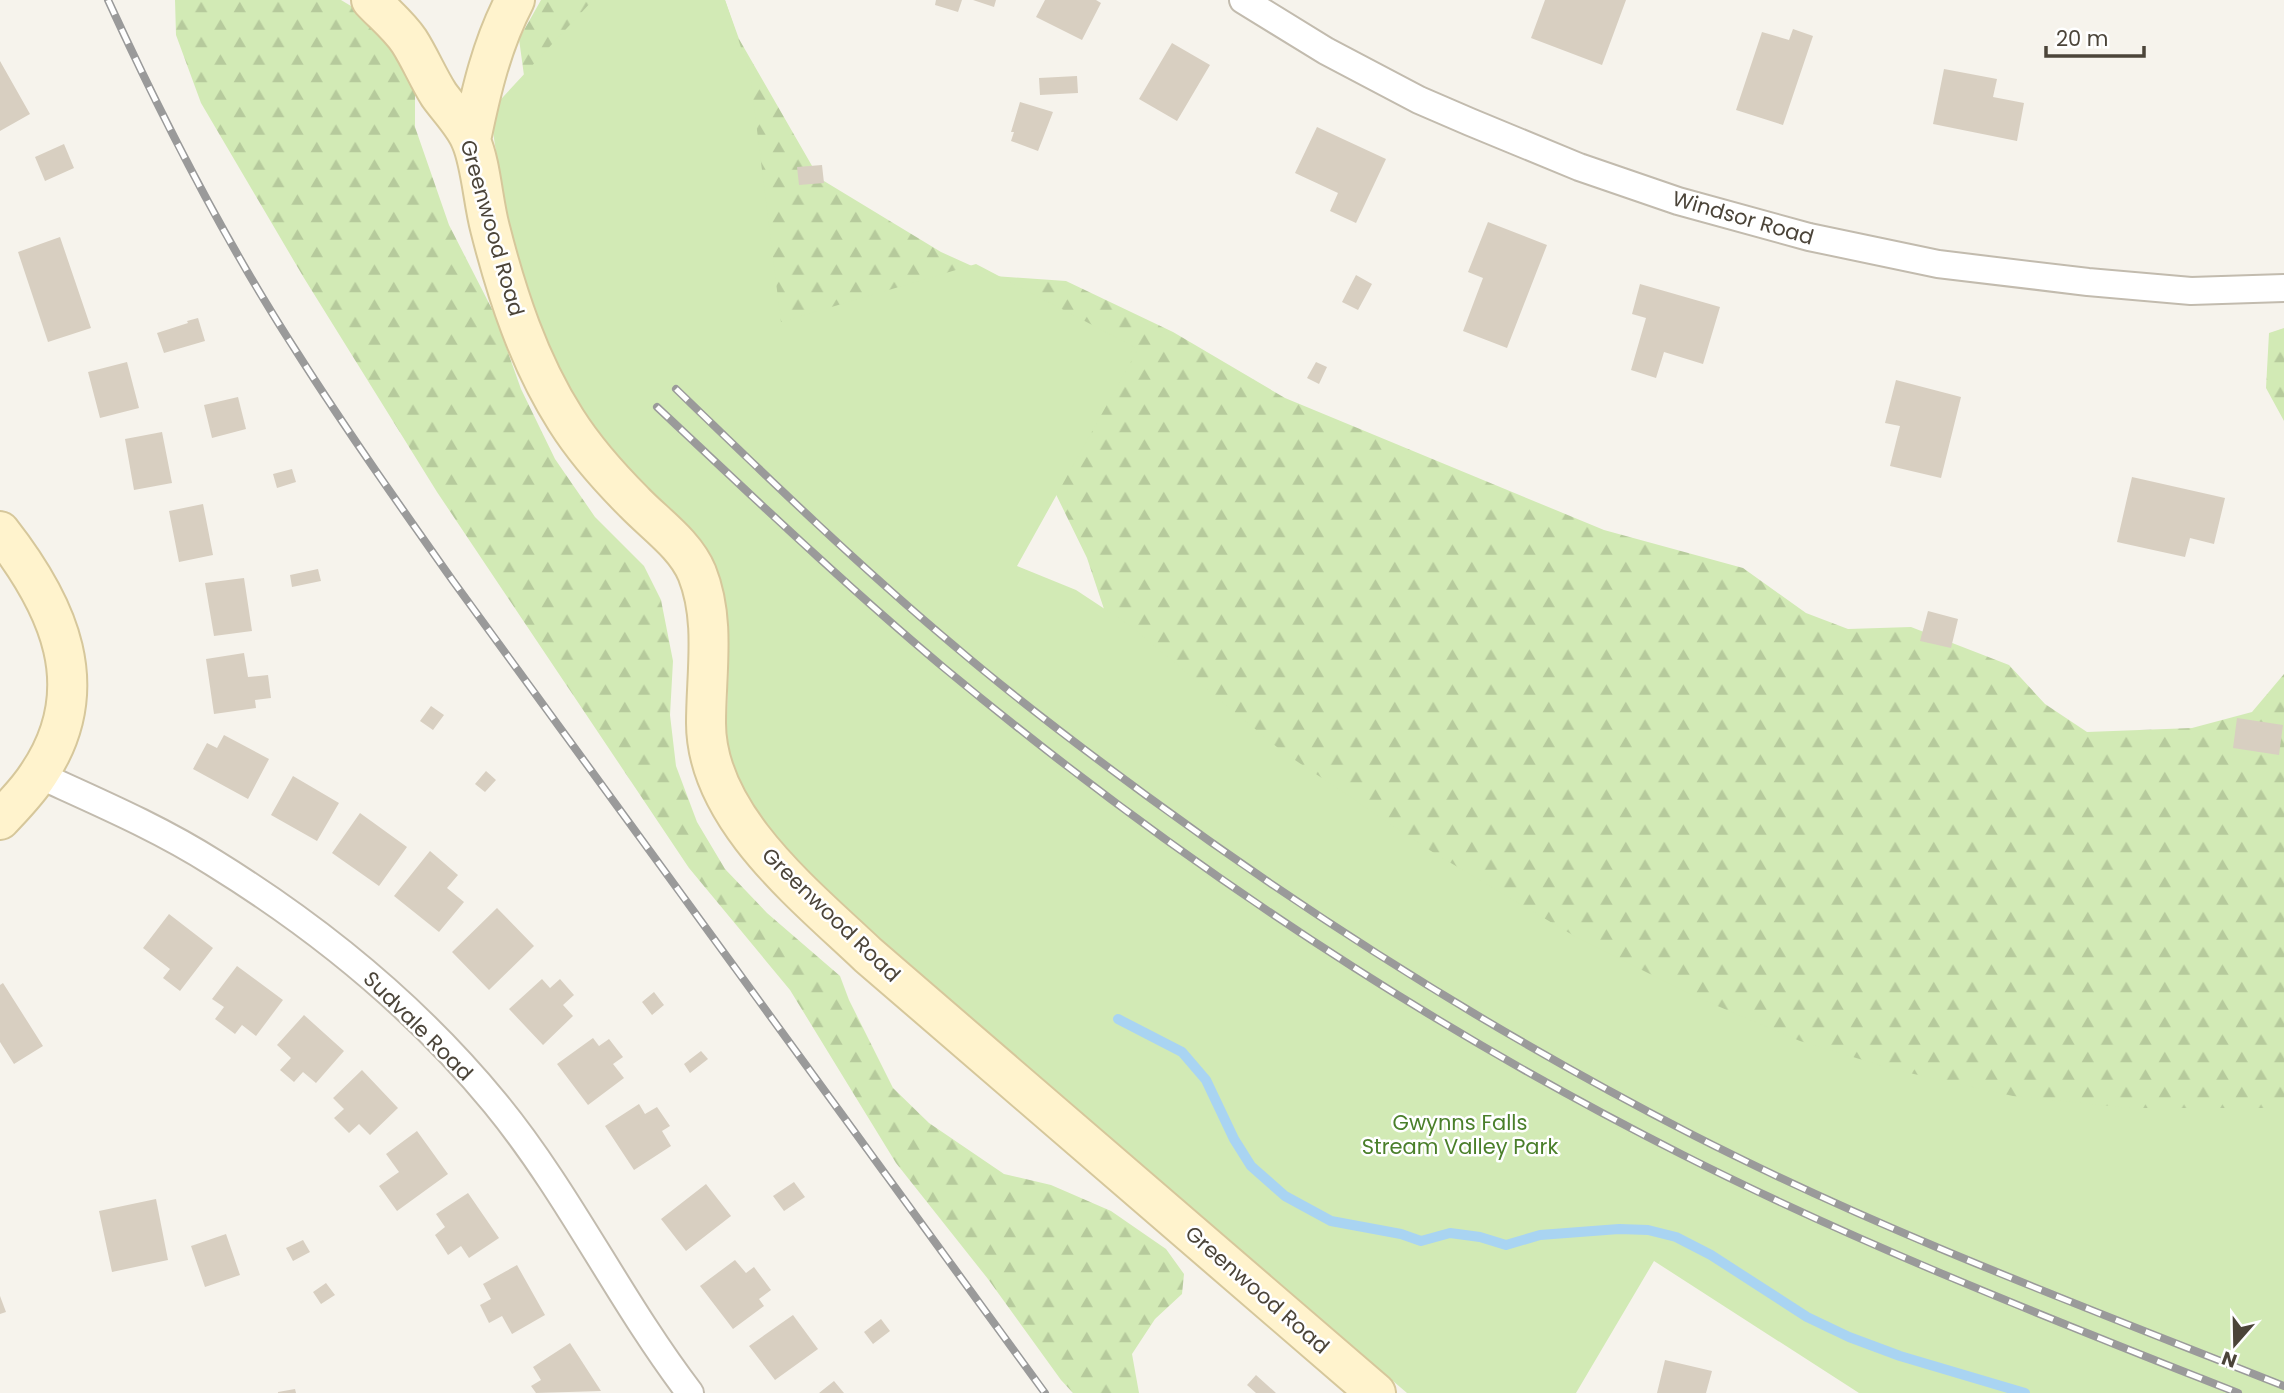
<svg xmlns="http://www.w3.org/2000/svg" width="2284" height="1393" font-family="Poppins,sans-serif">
  <defs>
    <pattern id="forest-firs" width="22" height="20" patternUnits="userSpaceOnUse" patternTransform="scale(1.75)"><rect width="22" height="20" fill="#d2eab5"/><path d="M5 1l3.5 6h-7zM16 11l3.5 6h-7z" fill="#b6ca9c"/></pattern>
  </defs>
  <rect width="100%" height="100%" fill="#f6f3ec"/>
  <path fill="url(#forest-firs)" d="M175 0H341L371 18 415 83V127L449 225 494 313 521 389 555 459 595 517 644 566 661 600 673 661 670 715 676 766 697 822 725 869 767 913 840 976 849 1000 893 1088 929 1123 1004 1174 1051 1185 1111 1211 1166 1249 1184 1274 1182 1294 1155 1319 1132 1354 1139 1393H1073L1061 1380 988 1279 896 1163 790 990 689 868 437 492 304 278 201 103 176 35Z
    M541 0H725L739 39 819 178 941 252 994 276 1066 281 1173 332 1285 398 1604 530 1743 568 1806 613 1848 629 1911 627 2009 665 2045 704 2087 732 2192 728 2252 712 2284 674V1345L1729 1103 1114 639 1087 558 1048 478 760 364 529 112 519 39Z
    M2284 328V421L2266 388 2269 333Z"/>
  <path fill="#d2eab5" d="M593 0H725L750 74 781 322 976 264 1138 349 1017 566 1076 590 1129 625 1283 752 1434 853 1576 937 1694 996 1800 1041 1896 1070 2013 1096 2130 1108H2284V1393H1859L1654 1261 1576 1393H1407L880 942C827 894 767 847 739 780 735 772 730 764 729 756 727 746 727 734 727 724 727 673 736 610 714 562 702 537 678 518 658 499 641 482 623 464 607 445 525 344 508 236 490 111Z"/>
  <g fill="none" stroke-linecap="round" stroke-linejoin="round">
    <path stroke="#a9d4f2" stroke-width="10" d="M1118 1019 1182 1052 1206 1080 1234 1139 1251 1166 1285 1196 1331 1221 1401 1234 1421 1241 1450 1233 1480 1237 1506 1245 1540 1235 1619 1229 1648 1230 1676 1237 1711 1255 1807 1317 1849 1337 1900 1356 2025 1393"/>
  </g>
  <path fill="#d8cfc1" d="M936 0H962L958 12 935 5Z
    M973 0H996L994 7Z
    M1045 0H1096L1101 3 1082 40 1036 17Z
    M1545 0H1626L1602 65 1531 38Z
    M1793 29 1813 36 1783 125 1736 110 1762 32 1789 40Z
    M1172 43 1210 65 1177 121 1139 99Z
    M0 61 30 114 0 131Z
    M1944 69 1997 79 1993 97 2024 103 2017 141 1933 124Z
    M1077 76 1078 93 1040 95 1039 78Z
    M1020 102 1053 112 1038 151 1011 141 1014 132H1011Z
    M1317 127 1386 159 1356 223 1330 211 1338 193 1295 173Z
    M64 144 74 168 45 181 35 157Z
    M822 165 824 183 799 185 797 167Z
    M1488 222 1547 245 1507 348 1463 331 1483 278 1468 272Z
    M60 237 91 328 48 342 18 252Z
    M1356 275 1372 284 1358 310 1342 302Z
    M1640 284 1720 307 1703 364 1664 352 1656 378 1631 370 1646 318 1632 314Z
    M198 318 205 341 164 353 157 333 188 323 187 321Z
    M127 362 139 408 100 418 88 372Z
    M1316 362 1327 367 1319 384 1307 378Z
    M1896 380 1961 397 1941 478 1890 466 1900 426 1885 423Z
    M238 397 246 429 212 438 204 405Z
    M162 432 172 483 134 490 125 439Z
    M292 469 296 482 277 488 273 474Z
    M2132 477 2225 498 2214 544 2190 538 2185 557 2117 542Z
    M203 504 213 555 179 562 169 511Z
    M318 569 321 581 292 587 290 575Z
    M244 578 252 631 214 636 205 583Z
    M1928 611 1958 619 1951 648 1920 641Z
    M244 653 248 677 268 675 271 698 255 700 256 708 214 714 206 659Z
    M431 706 444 715 433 730 420 721Z
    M2237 718 2283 725 2279 755 2233 748Z
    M224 735 269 759 248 799 193 769 207 743 217 748Z
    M486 771 496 780 485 792 475 784Z
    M293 776 339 803 317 841 271 815Z
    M360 813 407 847 379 886 332 853Z
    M430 851 458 875 447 888 464 902 439 932 394 896Z
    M497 908 534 946 489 990 452 952Z
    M169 914 213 948 180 991 163 978 170 969 143 948Z
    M237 966 283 1000 256 1036 242 1025 235 1034 215 1019 224 1007 212 999Z
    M542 979 550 988 560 979 574 995 563 1005 573 1016 543 1045 509 1009Z
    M3 983 43 1046 14 1064 0 1042V985Z
    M654 992 664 1005 652 1015 642 1002Z
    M304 1015 344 1051 316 1083 303 1072 294 1082 280 1070 291 1058 277 1045Z
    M593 1038 599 1046 609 1039 623 1057 613 1064 624 1078 588 1105 557 1064Z
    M701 1051 708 1059 690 1073 684 1064Z
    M362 1070 398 1108 370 1135 359 1124 349 1133 334 1118 344 1109 333 1098Z
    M639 1104 645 1114 657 1107 670 1126 662 1131 671 1146 634 1170 605 1126Z
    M417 1131 448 1174 397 1211 379 1186 399 1172 386 1154Z
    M794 1182 805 1197 784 1211 773 1196Z
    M706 1184 731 1216 686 1251 661 1219Z
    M468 1193 499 1238 469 1258 461 1246 448 1255 435 1235 445 1227 436 1214Z
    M156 1199 168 1260 112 1272 99 1211Z
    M226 1234 240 1275 205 1287 191 1246Z
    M303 1240 310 1252 293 1261 286 1248Z
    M735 1260 746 1273 754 1267 771 1290 759 1299 764 1306 733 1329 700 1286Z
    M517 1265 545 1315 512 1334 502 1316 489 1323 480 1305 491 1299 483 1284Z
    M326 1283 335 1295 321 1304 313 1292Z
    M0 1296 6 1312 0 1314Z
    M793 1315 818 1349 775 1380 749 1346Z
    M881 1319 890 1331 873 1344 864 1332Z
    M570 1343 601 1391 536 1393 531 1386 541 1380 533 1367Z
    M1665 1360 1712 1371 1706 1393H1657Z
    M1256 1375 1276 1393H1256L1247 1385Z
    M834 1381 844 1393H819Z
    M295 1389 296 1393H278V1392Z"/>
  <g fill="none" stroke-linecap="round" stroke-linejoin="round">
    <defs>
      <path id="street" d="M1243 0 1326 51 1419 100 1470 122 1579 167 1678 201 1809 237 1938 264 2088 282 2191 291 2284 288
        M39 775C98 802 159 828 214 863 319 928 416 1007 495 1103 569 1193 619 1300 690 1393"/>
      <path id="secondary" d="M371 0C383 13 399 26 409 41 420 58 428 78 439 95 449 109 465 125 471 141 481 164 483 202 490 228 507 295 529 362 566 420 585 450 609 477 634 502 655 524 685 544 697 573 716 620 706 673 706 723 706 817 805 895 868 955L1376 1393
        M471 140C481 91 492 44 515 0
        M0 531C58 605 97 688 38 775 28 791 13 806 0 820"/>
    </defs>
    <use href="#street" stroke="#c2bbae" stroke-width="30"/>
    <use href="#secondary" stroke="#d6c79b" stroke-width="42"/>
    <use href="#street" stroke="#fff" stroke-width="26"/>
    <use href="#secondary" stroke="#fff3cd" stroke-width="38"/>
    <defs>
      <path id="rail" d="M108 0C163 120 226 243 298 354 347 431 400 506 453 581L1045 1393
        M676 389C768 478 860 567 958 649 1019 701 1083 749 1147 796 1320 923 1502 1037 1693 1135 1883 1232 2085 1307 2284 1386
        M657 407C751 495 844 584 943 667 1171 856 1419 1022 1683 1155 1863 1246 2051 1319 2238 1393"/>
    </defs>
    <use href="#rail" stroke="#9a9a9a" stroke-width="8"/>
    <use href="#rail" stroke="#fff" stroke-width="5" stroke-dasharray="16" stroke-linecap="butt"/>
  </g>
  <g text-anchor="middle" stroke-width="5" stroke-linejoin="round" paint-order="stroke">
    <g font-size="21" fill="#4b4439" stroke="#fff">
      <text transform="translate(1743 218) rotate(16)" y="7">Windsor Road</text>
      <text transform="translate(492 228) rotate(74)" y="7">Greenwood Road</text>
      <text transform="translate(831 915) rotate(44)" y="7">Greenwood Road</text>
      <text transform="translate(418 1026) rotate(45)" y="7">Sudvale Road</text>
      <text transform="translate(1257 1290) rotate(41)" y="7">Greenwood Road</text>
    </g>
    <g font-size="21" fill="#4a7f2a" stroke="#fff">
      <text x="1460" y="1130">Gwynns Falls<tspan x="1460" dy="24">Stream Valley Park</tspan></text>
    </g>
  </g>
  <g transform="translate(2235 1344) rotate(200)" stroke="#ffffff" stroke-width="5" paint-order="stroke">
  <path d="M0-5L12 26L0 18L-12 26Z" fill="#4b4439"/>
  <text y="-10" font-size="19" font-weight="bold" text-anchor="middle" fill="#4b4439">N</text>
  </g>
  <path d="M2046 46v10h98v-10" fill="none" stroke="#4b4439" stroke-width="3.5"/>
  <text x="2056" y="46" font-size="21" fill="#4b4439" stroke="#ffffff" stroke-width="5" paint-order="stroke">20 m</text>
</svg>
